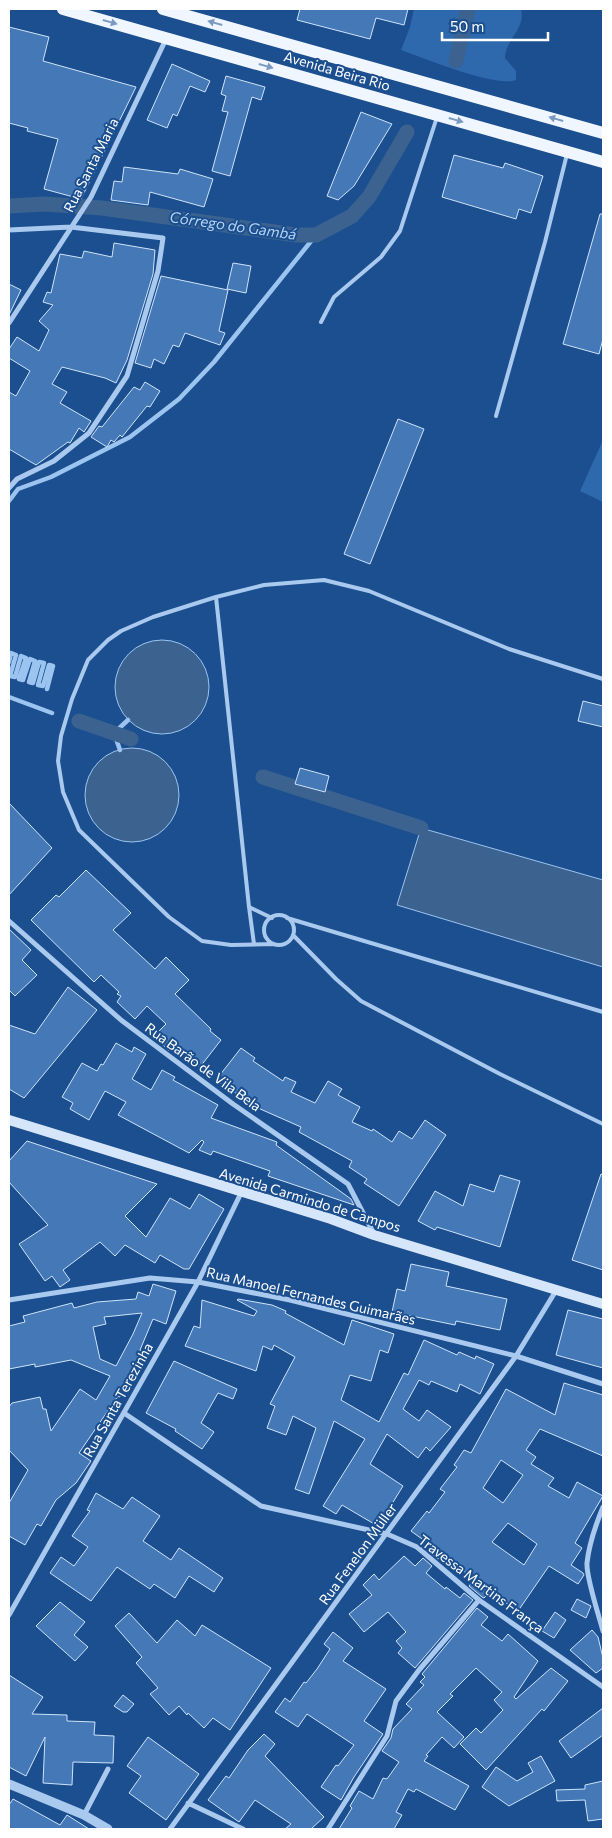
<svg xmlns="http://www.w3.org/2000/svg" width="612" height="1838" font-family="Commissioner,sans-serif">
  <rect width="100%" height="100%" fill="#1b4f8f"/>
  <path fill="#2e69ad" d="M414 9H521C526 30 505 39 505 58L516 71V80C496 88 424 58 401 50L410 27Z
    M603 440V502L580 491Z"/>
  <path fill="#3c6290" stroke="#9cc4f0" d="M115 687a47 47 0 1 1 94 0a47 47 0 1 1-94 0Z
    M85 795a47 47 0 1 1 94 0a47 47 0 1 1-94 0Z
    M421 828 603 880V967L397 905Z"/>
  <g fill="none" stroke-linecap="round" stroke-linejoin="round">
    <path stroke="#9cc4f0" stroke-width="4.5" d="M9 501 18 489 51 477 130 437 179 399 214 362 316 235
      M9 662 11 653 16 655 10 676 15 677 21 656 26 658 19 679 23 680 30 659 35 661 29 682 33 683 39 662 44 663 38 685 43 686 49 665 53 666 47 689
      M9 697 52 713
      M120 750 114 733 128 720"/>
    <path stroke="#3c6290" stroke-width="15" d="M456 61 468 9
      M9 206 45 204 102 208 296 235H316L352 216 369 197 407 132
      M79 721 131 739
      M263 777 421 828"/>
  </g>
  <path fill="#4478b7" stroke="#cfe3fa" fill-rule="evenodd" d="M300 9H408L404 25 376 18 370 39 297 20Z
    M9 27 49 37 43 61 136 87 81 199 44 189 58 139 27 131 28 128 9 123Z
    M172 64 210 81 205 92 190 86 177 116 173 114 167 128 147 120Z
    M226 76 265 87 261 100 252 97 230 176 212 171 228 112 222 111 226 96 221 94Z
    M361 112 392 124 354 186 338 200 327 196Z
    M454 155 503 168 505 163 543 176 531 213 519 209 516 219 442 197Z
    M124 167 178 174 180 169 213 179 204 207 150 192 148 205 111 200 114 181 122 182Z
    M600 214H603V339L599 354 563 344Z
    M114 243 155 250 153 274 127 360 116 383 105 378 62 367 52 384 67 392 60 403 91 421 84 432 79 428 70 443 68 442 36 465 9 449V392L16 396 30 371 9 358V349L17 337 39 351 49 330 39 321 53 305 43 302 47 292 51 293 60 254 82 258 84 251 112 257Z
    M233 263 251 266 246 293 227 289Z
    M161 276 228 290 219 331 225 333 220 345 185 333 179 347 173 345 164 364 154 359 151 368 135 363Z
    M9 284 21 290 9 315Z
    M145 382 160 391 150 407 147 406 122 437 120 435 114 442 111 440 107 447 91 437 99 426 102 427 134 387 140 390Z
    M398 419 424 429 370 564 344 554Z
    M583 701 603 706V727L578 721Z
    M300 768 329 776 325 792 295 784Z
    M9 803 52 848 9 895Z
    M86 870 131 913 113 930 155 969 166 957 189 980 175 994 211 1029 210 1031 221 1040 200 1067 174 1046 169 1051 154 1036 166 1024 147 1006 135 1019 117 1002 121 996 117 994 119 992 101 975 94 982 31 920 56 895 59 897Z
    M9 929 31 950 22 960 37 975 15 996 9 990Z
    M68 987 97 1010 24 1098 9 1089V1025L35 1034Z
    M116 1043 132 1052 134 1047 146 1054 132 1079 151 1090 162 1070 175 1077 173 1080 218 1105 211 1118 277 1142 276 1145 351 1199 354 1205 268 1176 270 1171 213 1151 211 1155 199 1150 204 1142 202 1140 189 1153 118 1115 126 1102 105 1091 89 1120 70 1109 73 1103 62 1097 82 1063 97 1071 101 1064 103 1065Z
    M241 1048 255 1058 253 1061 283 1081 285 1077 296 1082 291 1092 315 1103 328 1081 342 1089 338 1095 360 1107 352 1122 372 1131 373 1129 392 1142 399 1131 412 1139 425 1120 446 1135 399 1206 364 1183 367 1179 349 1167 352 1161 299 1132 301 1127 258 1108 231 1090 230 1091 216 1080Z
    M27 1141 157 1184 125 1216 146 1237 170 1198 190 1209 199 1194 224 1209 189 1269H184L160 1255 155 1263 125 1245 115 1256 100 1242 63 1270 70 1280 60 1287 52 1276 45 1281 19 1244 48 1225 9 1182V1161Z
    M601 1174 603 1175V1270L572 1260Z
    M500 1175 520 1181 500 1247 437 1227 435 1230 418 1221 435 1191 463 1206 470 1184 494 1192Z
    M411 1264 449 1272 446 1286 507 1299 500 1330 456 1321 455 1325 392 1312 397 1289 405 1291Z
    M153 1284 176 1291 166 1324 153 1319 140 1350 145 1353 120 1397 118 1396 79 1453 91 1461 76 1483 56 1500 41 1526 37 1524 25 1545 9 1536V1503L28 1470 9 1450V1407L12 1403 40 1397 43 1409H46L51 1431 80 1389 96 1400 110 1376 71 1360 35 1367V1364L9 1369V1326L25 1322 23 1316 72 1303 74 1308 97 1302 136 1299 138 1292 149 1296ZM142 1313 133 1334 116 1366 100 1359 93 1327 106 1324 104 1317Z
    M238 1299 272 1305 286 1311 285 1313 344 1345 352 1320 394 1334 388 1353 380 1350 371 1381 350 1375 341 1400 379 1422 404 1373 408 1375 424 1340 457 1355 459 1352 475 1359 476 1356 494 1364 480 1394 460 1384 457 1392 431 1381 429 1385 419 1380 403 1409 419 1421 427 1410 451 1427 430 1451 426 1447 418 1458 387 1434 370 1464 403 1486 390 1507 393 1508 381 1528 342 1505 336 1514 323 1506 365 1439 334 1421 309 1494 295 1489 316 1428 293 1416 286 1435 267 1428 275 1406 270 1404 295 1357 274 1345 272 1350 263 1346 256 1371 185 1346 194 1326 200 1328 202 1300 254 1316 257 1311 237 1300Z
    M568 1310 603 1319V1368L556 1355Z
    M174 1361 237 1389 233 1399 218 1393 201 1423 214 1432 202 1449 175 1431 176 1429 146 1413Z
    M564 1383 603 1395V1456L540 1429 526 1450 536 1457 531 1464 554 1478 548 1486 569 1498 577 1482 603 1496 575 1543 582 1548 571 1565 583 1573 584 1575 578 1584 549 1566 518 1611 490 1592 484 1598 482 1597 469 1586 474 1580 444 1554 438 1559 429 1552 433 1547 411 1531 427 1511 429 1513 445 1492 440 1489 457 1467 454 1465 464 1450 471 1453 506 1389 555 1415ZM501 1460 523 1475 503 1503 483 1488ZM508 1523 537 1544 524 1565 492 1542Z
    M96 1493 123 1509 132 1497 160 1516 143 1541 171 1560 179 1548 223 1578 214 1592 189 1576 175 1598 154 1584 150 1589 117 1567 91 1601 50 1573 61 1557 74 1566 88 1547 72 1536 90 1511 87 1510Z
    M404 1556 415 1566 423 1558 432 1566 426 1573 445 1589 446 1587 460 1598 464 1593 473 1600 415 1668 398 1653 402 1648 396 1641 406 1632 388 1612 364 1632 349 1614 372 1595 363 1585 374 1574 379 1580Z
    M577 1599 591 1606 586 1618 571 1610Z
    M60 1602 85 1622 74 1635 88 1647 75 1661 36 1626Z
    M477 1608 488 1617 481 1625 502 1641 508 1634 538 1661 514 1697 516 1699 551 1668 568 1681 544 1711 542 1709 486 1770 460 1744 476 1728 481 1733 503 1710 494 1700 502 1692 476 1668 450 1694 453 1696 437 1712 464 1737 454 1748 442 1737 426 1755 428 1756 424 1761 469 1786 455 1810 416 1789 414 1792 408 1789 396 1812 402 1815 394 1829H339L352 1808 350 1806 359 1791 373 1799 383 1778 387 1779 399 1762 382 1751 391 1738 393 1729 412 1709 406 1704 424 1685 420 1682 425 1677 422 1674Z
    M555 1612 566 1620 554 1638 542 1631Z
    M129 1613 157 1643 177 1620 195 1636 202 1625 271 1668 230 1730 213 1718 204 1728 188 1713 187 1715 179 1706 169 1715 150 1694 158 1688 136 1663 142 1657 115 1626Z
    M592 1630 598 1637 603 1658V1668L596 1673 570 1650Z
    M333 1632 353 1648 343 1661 386 1689 364 1721 383 1734 354 1777 341 1800 321 1787 336 1765 338 1766 354 1745 307 1714 298 1727 275 1712 285 1698 290 1702 304 1682 306 1683 317 1669 330 1649 324 1644Z
    M9 1675 43 1697 32 1714 67 1715V1721L95 1722 94 1735 114 1736 113 1763 73 1762 72 1785 43 1783 45 1737 26 1776 9 1767Z
    M123 1695 134 1704 127 1712H123L114 1706Z
    M603 1708V1735L571 1758 559 1741Z
    M264 1734 275 1744 265 1756 324 1817 311 1829H285L291 1824 255 1800 239 1822 208 1800 226 1776 229 1778 248 1750Z
    M148 1737 199 1774 166 1820 129 1793 141 1776 127 1766Z
    M541 1756 555 1781 509 1806 482 1787 496 1767 517 1781 533 1772 528 1763Z
    M603 1781V1819L588 1821 585 1800 557 1801 556 1790 585 1789V1785Z
    M13 1799 60 1825 67 1815 89 1829H9V1805Z"/>
  <g fill="none" stroke-linecap="round" stroke-linejoin="round">
    <path stroke="#a9c9ee" stroke-width="4" d="M321 322 334 297 381 257 400 231 437 117
      M496 416 545 242 567 154
      M216 597 249 907 254 944
      M249 907 272 918
      M264 930a15 15 0 1 1 30 0a15 15 0 1 1-30 0Z
      M287 918 603 1012
      M293 935 336 979 361 1001 500 1074 603 1124
      M274 944 231 945 202 941 169 917 79 830 63 792 58 761 61 736 72 699 88 660 108 640 121 631 153 617 216 597 264 585 324 580 369 591 509 649 603 679"/>
    <path stroke="#a9c9ee" stroke-width="5" d="M9 230 71 227 163 238 158 271 127 376 89 433 54 461 17 479 9 488
      M9 323 91 197 166 39
      M9 921 121 1020 233 1104 348 1184 374 1234
      M9 1300 150 1278 198 1282 290 1300 516 1356 603 1384
      M124 1413 261 1506 387 1534 417 1547 479 1600 603 1687
      M603 1507C596 1524 589 1544 587 1563 586 1577 599 1616 603 1631
      M9 1615 198 1282 241 1193
      M188 1803 243 1829
      M84 1815 108 1769
      M170 1829 516 1356 557 1289
      M328 1829 387 1736 396 1701 419 1670 479 1600"/>
    <path stroke="#a9c9ee" stroke-width="9" d="M9 1784 84 1815 108 1829"/>
    <path stroke="#d6e6fa" stroke-width="10" d="M9 1120 331 1219 374 1235 603 1304"/>
    <path stroke="#f0f6ff" stroke-width="12" d="M63 9 603 162
      M163 9 603 133"/>
  </g>
  <defs><path id="oneway-solid" d="M-6-.8H1V-3.2L6.5 0L1 3.2V.8H-6Z" transform="scale(1.25)"/></defs>
  <g fill="#7b9ac1">
    <use href="#oneway-solid" transform="translate(110 22) rotate(16)"/>
    <use href="#oneway-solid" transform="translate(215 23) rotate(-164)"/>
    <use href="#oneway-solid" transform="translate(266 66) rotate(16)"/>
    <use href="#oneway-solid" transform="translate(556 119) rotate(-164)"/>
    <use href="#oneway-solid" transform="translate(456 120) rotate(16)"/>
  </g>
  <g text-anchor="middle" stroke-width="4" stroke-linejoin="round" paint-order="stroke">
    <g font-size="14" fill="#fff" stroke="#1b4f8f">
      <text transform="translate(337 71) rotate(16)" y="5">Avenida Beira Rio</text>
      <text transform="translate(91 165) rotate(-63)" y="5">Rua Santa Maria</text>
      <text transform="translate(203 1067) rotate(36)" y="5">Rua Barão de Vila Bela</text>
      <text transform="translate(310 1200) rotate(17)" y="5">Avenida Carmindo de Campos</text>
      <text transform="translate(311 1296) rotate(13)" y="5">Rua Manoel Fernandes Guimarães</text>
      <text transform="translate(118 1400) rotate(-61)" y="5">Rua Santa Terezinha</text>
      <text transform="translate(358 1554) rotate(-54)" y="5">Rua Fenelon Müller</text>
      <text transform="translate(481 1584) rotate(37)" y="5">Travessa Martins França</text>
    </g>
    <g font-size="15" font-style="italic" fill="#b5d3f5" stroke="#1b4f8f">
      <text transform="translate(233 226) rotate(8)" y="5">Córrego do Gambá</text>
    </g>
  </g>
  <rect width="612" height="1838" fill="none" stroke="#ffffff" stroke-width="20"/>
  <path d="M442 32v8h106v-8" fill="none" stroke="#ffffff" stroke-width="2.5"/>
  <text x="450" y="32" font-size="15" fill="#ffffff" stroke="#1b4f8f" stroke-width="4" paint-order="stroke">50 m</text>
</svg>
